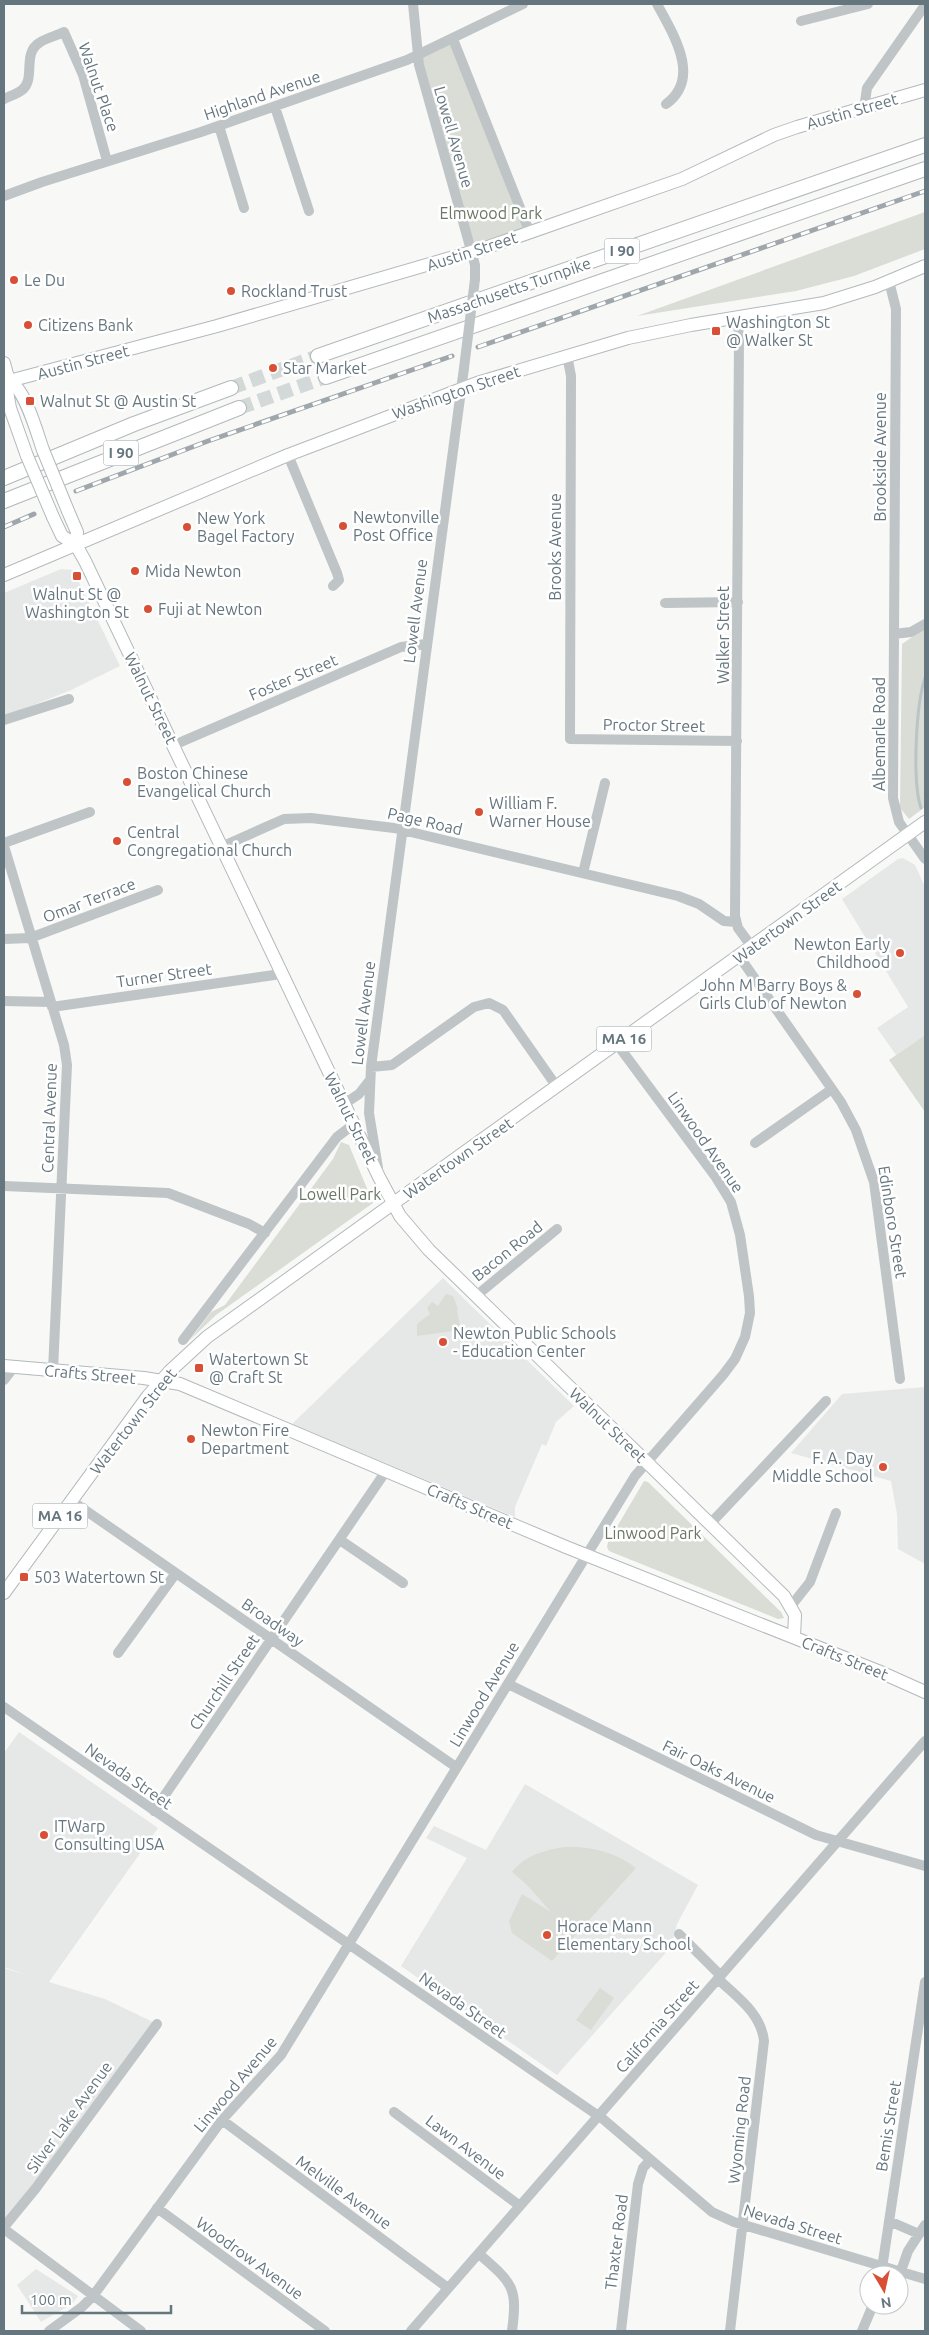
<svg xmlns="http://www.w3.org/2000/svg" width="929" height="2335" font-family="Ubuntu,sans-serif">
  <rect width="100%" height="100%" fill="#f8f8f6"/>
  <path fill="#e6e8e7" d="M61 569 73 570 120 666 71 690 4 717V593Z
    M903 858 915 865 925 887V1035L896 1055 877 1028 908 1007 842 899 898 859Z
    M443 1278 574 1406 556 1422 546 1446 542 1444 515 1507V1517L292 1424Z
    M925 1387V1564L898 1549 897 1514 891 1481 791 1453 842 1394Z
    M19 1732 158 1828 49 1982 105 1999 157 2024 8 2223 4 2219V1968L27 1975 4 1967V1753Z
    M525 1784 698 1885 677 1924 671 1947 557 2075 401 1966 467 1858 426 1838 434 1826 486 1850Z
    M36 2269 78 2296 72 2304 41 2322 17 2285Z"/>
  <path fill="#d9ddd5" d="M453 39 530 233 472 252 417 56Z
    M925 212V249L854 276 796 291 637 316Z
    M925 628V807L909 819 900 808 902 644Z
    M925 1035V1112L889 1060Z
    M341 1142 349 1145 373 1203 216 1315 190 1340 211 1312 225 1305 333 1159Z
    M446 1294 453 1296 458 1309 457 1311 461 1330 417 1336V1324L430 1314 427 1308 432 1302 438 1306Z
    M644 1481 648 1482 781 1612 784 1618 778 1619 609 1551 607 1547 608 1542Z
    M565 1847C591 1846 616 1852 636 1868L552 1961 512 1933 509 1921 522 1894 551 1912 526 1884 512 1872C525 1855 545 1850 565 1847Z
    M600 1988 614 1998 591 2030 576 2020Z"/>
  <g fill="none" stroke-linecap="round" stroke-linejoin="round">
    <path stroke="#b9c5c9" stroke-width="3" d="M921 808C912 782 916 704 925 678"/>
    <path stroke="#d3d8d8" stroke-width="14" stroke-dasharray="14 7" stroke-linecap="butt" d="M231 388 318 356
      M239 408 326 377"/>
    <defs>
      <path id="major" d="M4 363 9 381 7 391 10 408 27 456
        M9 381 217 326 488 247 682 179 774 135 797 127 925 90
        M9 381C25 388 37 433 43 450
        M68 511 77 532 76 545
        M53 517 62 536 76 545 85 561 379 1177 400 1216 429 1250 784 1596 795 1615 794 1637
        M4 575 288 455 477 383 628 338 691 325 824 303 875 287 925 266
        M4 1366 144 1378 180 1384 566 1547 878 1671 925 1692
        M4 1593 148 1396 169 1372 207 1337 925 822"/>
      <path id="highway" d="M318 356 925 145
        M326 377 925 169
        M4 478 134 424 231 388
        M4 501 239 408"/>
    </defs>
    <use href="#major" stroke="#b3b9bc" stroke-width="14"/>
    <use href="#highway" stroke="#b3b8ba" stroke-width="16"/>
    <path stroke="#bfc4c7" stroke-width="10" d="M413 4 419 65 469 243 475 265V279
      M657 4C673 34 702 78 666 104
      M801 21 868 4
      M453 39 530 233
      M4 99C10 96 17 94 22 90 36 79 22 54 39 43 46 38 56 36 64 32L83 75 107 161
      M275 107 309 211
      M864 109 867 88 925 5
      M219 126 244 208
      M4 196 42 182 201 132 407 60 523 4
      M889 281 896 309 893 798 899 822 925 859
      M738 318 739 339 735 916 738 928 752 947
      M567 355 571 376 570 739 737 741
      M288 455 337 573 339 580 333 586
      M665 603 738 602
      M894 634 911 632 925 624
      M4 720 69 699
      M174 745 401 647 426 644
      M4 843 90 812
      M4 846 64 1045 67 1065 53 1370
      M221 847 284 819 311 818 394 828 678 896 699 904 724 921 736 922
      M583 873 605 783
      M4 939 30 938 158 890
      M739 956 841 1102 856 1130 874 1182 900 1379
      M4 1001 51 1002
      M52 1007 281 974
      M371 1067 392 1065 474 1007 489 1003 503 1010 557 1087
      M344 1104 359 1094 370 1080
      M755 1143 832 1089
      M378 1168 369 1113 371 1067 464 368
      M4 1186 168 1193 249 1224 265 1233
      M476 1296 557 1229
      M183 1340 337 1137 354 1124
      M4 1380 14 1367
      M72 1501 456 1767
      M710 1524 826 1401
      M340 1540 403 1583
      M791 1606 810 1582 836 1513
      M118 1653 176 1573
      M508 1684 816 1835 925 1866
      M4 1707 603 2119 712 2212 734 2222 925 2279
      M154 1811 386 1471
      M679 1934 721 1976
      M718 1979C737 1997 761 2013 764 2041L730 2331
      M394 2112 520 2206
      M222 2120 448 2288
      M157 2208 325 2331
      M889 2221 919 2234
      M4 2227 36 2188 157 2024
      M4 2229 141 2331
      M479 2254C512 2283 518 2286 512 2331
      M901 2271 908 2251 925 2225
      M881 2275 925 1982
      M49 2331 82 2307 93 2296 222 2120 281 2055 635 1476 723 1375 735 1359 745 1337 750 1313 749 1296 740 1235 731 1202 715 1176 617 1044
      M411 2331 925 1741
      M621 2331 638 2184 643 2168 650 2160
      M862 2331 873 2305"/>
    <use href="#major" stroke="#fff" stroke-width="12"/>
    <use href="#highway" stroke="#fff" stroke-width="14"/>
    <defs>
      <path id="rail" d="M478 347 925 191
        M76 491 208 441 452 356
        M4 527 34 514"/>
    </defs>
    <use href="#rail" stroke="#9fa7ac" stroke-width="5"/>
    <use href="#rail" stroke="#fff" stroke-width="3" stroke-dasharray="9" stroke-linecap="butt"/>
    <defs>
      <path id="major-bridge" d="M43 450 68 511
        M27 456 53 517"/>
    </defs>
    <use href="#major-bridge" stroke="#b3b9bc" stroke-width="14" stroke-linecap="butt"/>
    <path stroke="#bfc4c7" stroke-width="10" d="M464 368 475 279"/>
    <use href="#major-bridge" stroke="#fff" stroke-width="12"/>
  </g>
  <g fill="#d84f36" stroke="#fff" stroke-width="2">
    <circle cx="14" cy="280" r="5"/>
    <circle cx="231" cy="291" r="5"/>
    <circle cx="28" cy="325" r="5"/>
    <rect x="711" y="326" width="10" height="10" rx="2.5"/>
    <circle cx="273" cy="368" r="5"/>
    <rect x="25" y="396" width="10" height="10" rx="2.5"/>
    <circle cx="343" cy="526" r="5"/>
    <circle cx="187" cy="527" r="5"/>
    <circle cx="135" cy="571" r="5"/>
    <rect x="72" y="571" width="10" height="10" rx="2.5"/>
    <circle cx="148" cy="609" r="5"/>
    <circle cx="127" cy="782" r="5"/>
    <circle cx="479" cy="812" r="5"/>
    <circle cx="117" cy="841" r="5"/>
    <circle cx="900" cy="953" r="5"/>
    <circle cx="857" cy="994" r="5"/>
    <circle cx="443" cy="1342" r="5"/>
    <rect x="194" y="1363" width="10" height="10" rx="2.5"/>
    <circle cx="191" cy="1439" r="5"/>
    <circle cx="883" cy="1467" r="5"/>
    <rect x="19" y="1572" width="10" height="10" rx="2.5"/>
    <circle cx="44" cy="1835" r="5"/>
    <circle cx="547" cy="1935" r="5"/>
  </g>
  <g text-anchor="middle" stroke-width="5" stroke-linejoin="round" paint-order="stroke">
    <g fill="#fff" stroke="#939fa5" stroke-width="1">
      <rect x="604.5" y="238.5" width="35" height="25" rx="4"/>
      <rect x="103.5" y="440.5" width="35" height="25" rx="4"/>
      <rect x="596.5" y="1026.5" width="55" height="25" rx="4"/>
      <rect x="32.5" y="1503.5" width="55" height="25" rx="4"/>
    </g>
    <g font-size="15" font-weight="bold" fill="#65767f">
      <text x="622" y="256">I 90</text>
      <text x="121" y="458">I 90</text>
      <text x="624" y="1044">MA 16</text>
      <text x="60" y="1521">MA 16</text>
    </g>
    <g font-size="16" fill="#65767f" stroke="#fff">
      <text transform="translate(99 87) rotate(71)" y="6">Walnut Place</text>
      <text transform="translate(262 95) rotate(-19)" y="6">Highland Avenue</text>
      <text transform="translate(852 111) rotate(-16)" y="6">Austin Street</text>
      <text transform="translate(454 137) rotate(74)" y="6">Lowell Avenue</text>
      <text transform="translate(472 251) rotate(-18)" y="6">Austin Street</text>
      <text transform="translate(509 290) rotate(-19)" y="6">Massachusetts Turnpike</text>
      <text transform="translate(83 362) rotate(-15)" y="6">Austin Street</text>
      <text transform="translate(456 392) rotate(-19)" y="6">Washington Street</text>
      <text transform="translate(880 457) rotate(-90)" y="6">Brookside Avenue</text>
      <text transform="translate(555 547) rotate(-90)" y="6">Brooks Avenue</text>
      <text transform="translate(415 611) rotate(-83)" y="6">Lowell Avenue</text>
      <text transform="translate(723 635) rotate(-90)" y="6">Walker Street</text>
      <text transform="translate(293 677) rotate(-23)" y="6">Foster Street</text>
      <text transform="translate(151 698) rotate(64)" y="6">Walnut Street</text>
      <text transform="translate(654 725) rotate(1)" y="6">Proctor Street</text>
      <text transform="translate(879 734) rotate(-90)" y="6">Albemarle Road</text>
      <text transform="translate(425 821) rotate(13)" y="6">Page Road</text>
      <text transform="translate(89 900) rotate(-21)" y="6">Omar Terrace</text>
      <text transform="translate(787 922) rotate(-36)" y="6">Watertown Street</text>
      <text transform="translate(164 975) rotate(-8)" y="6">Turner Street</text>
      <text transform="translate(363 1013) rotate(-83)" y="6">Lowell Avenue</text>
      <text transform="translate(49 1118) rotate(-88)" y="6">Central Avenue</text>
      <text transform="translate(351 1118) rotate(64)" y="6">Walnut Street</text>
      <text transform="translate(706 1142) rotate(55)" y="6">Linwood Avenue</text>
      <text transform="translate(458 1158) rotate(-35)" y="6">Watertown Street</text>
      <text transform="translate(893 1222) rotate(81)" y="6">Edinboro Street</text>
      <text transform="translate(507 1251) rotate(-39)" y="6">Bacon Road</text>
      <text transform="translate(90 1374) rotate(5)" y="6">Crafts Street</text>
      <text transform="translate(133 1421) rotate(-52)" y="6">Watertown Street</text>
      <text transform="translate(608 1425) rotate(44)" y="6">Walnut Street</text>
      <text transform="translate(470 1506) rotate(23)" y="6">Crafts Street</text>
      <text transform="translate(273 1622) rotate(35)" y="6">Broadway</text>
      <text transform="translate(845 1658) rotate(22)" y="6">Crafts Street</text>
      <text transform="translate(224 1682) rotate(-56)" y="6">Churchill Street</text>
      <text transform="translate(484 1694) rotate(-59)" y="6">Linwood Avenue</text>
      <text transform="translate(719 1771) rotate(26)" y="6">Fair Oaks Avenue</text>
      <text transform="translate(129 1776) rotate(35)" y="6">Nevada Street</text>
      <text transform="translate(463 2005) rotate(35)" y="6">Nevada Street</text>
      <text transform="translate(657 2026) rotate(-49)" y="6">California Street</text>
      <text transform="translate(235 2084) rotate(-50)" y="6">Linwood Avenue</text>
      <text transform="translate(69 2117) rotate(-54)" y="6">Silver Lake Avenue</text>
      <text transform="translate(888 2126) rotate(-81)" y="6">Bemis Street</text>
      <text transform="translate(739 2130) rotate(-84)" y="6">Wyoming Road</text>
      <text transform="translate(466 2147) rotate(37)" y="6">Lawn Avenue</text>
      <text transform="translate(344 2192) rotate(36)" y="6">Melville Avenue</text>
      <text transform="translate(793 2224) rotate(17)" y="6">Nevada Street</text>
      <text transform="translate(616 2242) rotate(-83)" y="6">Thaxter Road</text>
      <text transform="translate(250 2258) rotate(36)" y="6">Woodrow Avenue</text>
    </g>
    <g font-size="16" fill="#697764" stroke="#fff">
      <text x="491" y="219">Elmwood Park</text>
      <text x="340" y="1200">Lowell Park</text>
      <text x="653" y="1539">Linwood Park</text>
    </g>
    <g font-size="16" fill="#65767f" stroke="#fff" text-anchor="start">
      <text x="24" y="286">Le Du</text>
      <text x="241" y="297">Rockland Trust</text>
      <text x="726" y="328">Washington St<tspan x="726" dy="18">@ Walker St</tspan></text>
      <text x="38" y="331">Citizens Bank</text>
      <text x="283" y="374">Star Market</text>
      <text x="40" y="407">Walnut St @ Austin St</text>
      <text x="353" y="523">Newtonville<tspan x="353" dy="18">Post Office</tspan></text>
      <text x="197" y="524">New York<tspan x="197" dy="18">Bagel Factory</tspan></text>
      <text x="145" y="577">Mida Newton</text>
      <text x="77" y="600" text-anchor="middle">Walnut St @<tspan x="77" dy="18">Washington St</tspan></text>
      <text x="158" y="615">Fuji at Newton</text>
      <text x="137" y="779">Boston Chinese<tspan x="137" dy="18">Evangelical Church</tspan></text>
      <text x="489" y="809">William F.<tspan x="489" dy="18">Warner House</tspan></text>
      <text x="127" y="838">Central<tspan x="127" dy="18">Congregational Church</tspan></text>
      <text x="890" y="950" text-anchor="end">Newton Early<tspan x="890" dy="18">Childhood</tspan></text>
      <text x="847" y="991" text-anchor="end">John M Barry Boys &amp;<tspan x="847" dy="18">Girls Club of Newton</tspan></text>
      <text x="453" y="1339">Newton Public Schools<tspan x="453" dy="18">- Education Center</tspan></text>
      <text x="209" y="1365">Watertown St<tspan x="209" dy="18">@ Craft St</tspan></text>
      <text x="201" y="1436">Newton Fire<tspan x="201" dy="18">Department</tspan></text>
      <text x="873" y="1464" text-anchor="end">F. A. Day<tspan x="873" dy="18">Middle School</tspan></text>
      <text x="34" y="1583">503 Watertown St</text>
      <text x="54" y="1832">ITWarp<tspan x="54" dy="18">Consulting USA</tspan></text>
      <text x="557" y="1932">Horace Mann<tspan x="557" dy="18">Elementary School</tspan></text>
    </g>
  </g>
  <rect width="929" height="2335" fill="none" stroke="#65767f" stroke-width="10"/>
  <g transform="translate(884 2290) rotate(171)"><circle r="24" fill="#ffffff" stroke="#c1c8cc"/>
  <path d="M0-4L9 19L0 12L-9 19Z" fill="#d84f36"/>
  <text y="-8" font-size="14" font-weight="bold" text-anchor="middle" fill="#65767f">N</text>
  </g>
  <path d="M22 2305v8h149v-8" fill="none" stroke="#65767f" stroke-width="2.5"/>
  <text x="30" y="2305" font-size="15" fill="#65767f" stroke="#ffffff" stroke-width="4" paint-order="stroke">100 m</text>
</svg>
